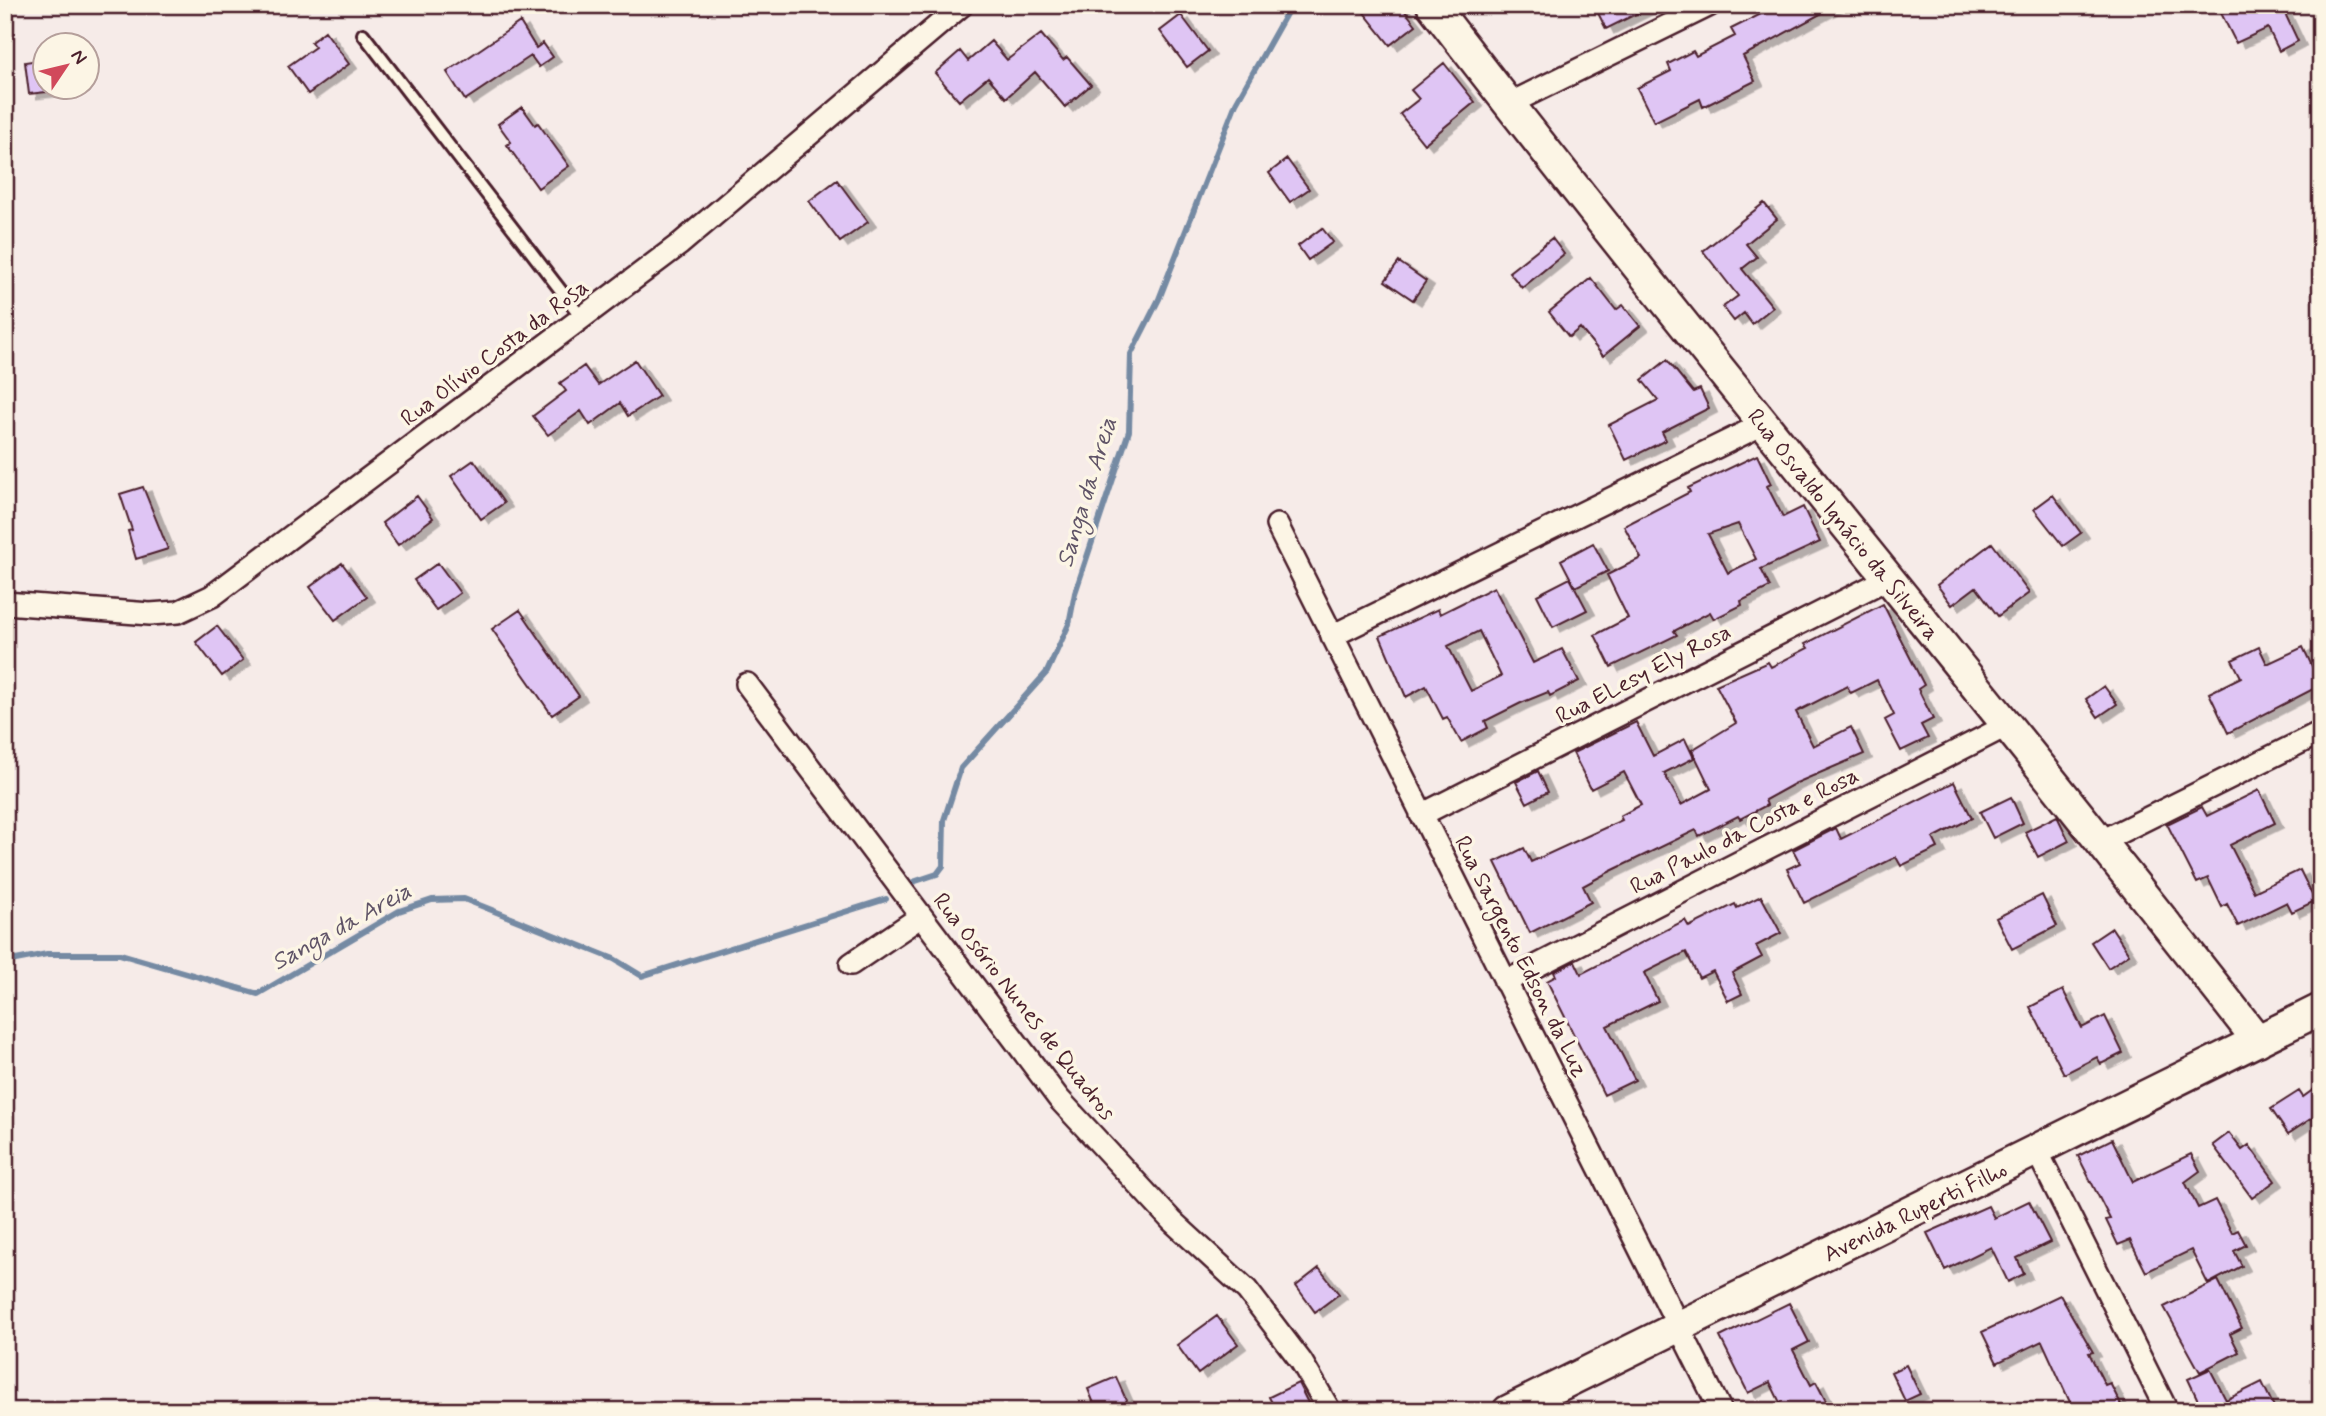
<svg xmlns="http://www.w3.org/2000/svg" width="2326" height="1416" font-family="Mynerve,sans-serif">
  <defs>
    <filter id="shadow"><feDropShadow dx="8" dy="4.5" stdDeviation="0" flood-color="#0004"/></filter>
  </defs>
  <rect width="100%" height="100%" fill="#f6ebe8"/>
  <filter id="ink" filterUnits="userSpaceOnUse"><feTurbulence type="fractalNoise" baseFrequency=".0143" numOctaves="2"/><feDisplacementMap in="SourceGraphic" scale="14" xChannelSelector="R" yChannelSelector="G"/><feConvolveMatrix kernelMatrix="1 2 1 2 8 2 1 2 1" color-interpolation-filters="sRGB"/></filter>
  <g filter="url(#ink)">
    <g fill="none" stroke-linecap="round" stroke-linejoin="round">
      <path stroke="#758aa3" stroke-width="6" d="M913 882 937 874 943 866 944 820 961 768 1047 672 1069 624 1075 593 1129 431 1131 354 1159 299 1236 103 1291 5
        M5 962 47 954H120L258 994 399 911 432 900 464 899 614 959 642 976 886 899"/>
    </g>
    <path fill="#dfc5f4" stroke="#4a1f2b" stroke-width="2" fill-rule="evenodd" filter="url(#shadow)" d="M1358 5H1400L1416 25 1390 45Z
      M1594 5H1654L1606 29Z
      M1779 5H1837L1743 56 1755 81 1703 107 1700 99 1654 122 1637 88 1671 71 1668 64 1693 51 1696 56 1735 36 1731 29Z
      M2238 5H2281L2298 41 2279 51 2268 28 2236 43 2221 13Z
      M1181 15 1208 51 1187 67 1160 31Z
      M520 22 536 48 543 43 553 57 539 67 531 56 465 100 447 72Z
      M325 31 349 64 308 94 288 66 315 47 311 42Z
      M1041 34 1063 60 1067 57 1091 85 1065 107 1035 72 1006 98 988 77 959 101 935 73 960 51 968 61 991 41 1007 60Z
      M46 59V92L29 94 25 62Z
      M1444 63 1475 102 1424 144 1400 114 1419 99 1411 90Z
      M522 107 535 125 538 123 569 166 538 188 507 145 511 142 498 124Z
      M1287 159 1309 189 1290 202 1269 173Z
      M837 180 868 222 840 242 809 201Z
      M1764 203 1777 219 1746 244 1757 257 1742 269 1773 307 1752 324 1744 313 1734 321 1723 307 1738 296 1703 251Z
      M1322 228 1333 242 1308 260 1298 246Z
      M1552 238 1564 254 1522 288 1509 272Z
      M1399 262 1426 281 1413 300 1385 281Z
      M1591 278 1616 310 1623 305 1640 326 1603 356 1580 328 1569 337 1549 312Z
      M635 360 659 396 628 416 620 403 590 425 581 411 548 435 533 416 566 391 560 383 584 366 598 385Z
      M1667 360 1693 392 1700 389 1709 408 1662 432 1666 440 1626 460 1609 425 1658 400 1642 380Z
      M1757 455 1771 484 1767 486 1783 517 1803 507 1820 542 1761 569 1770 587 1741 601 1742 605 1714 619 1710 612 1674 631 1677 635 1611 667 1595 635 1628 618 1607 575 1641 558 1624 526 1690 492 1688 488ZM1738 524 1756 559 1728 573 1708 534Z
      M474 460 504 503 481 519 451 476Z
      M143 487 168 549 136 559 128 531 132 530 120 494Z
      M2053 495 2081 533 2063 546 2034 509Z
      M417 496 433 518 398 545 382 523Z
      M1593 543 1608 571 1575 587 1561 560Z
      M1992 543 2029 593 1998 616 1976 587 1952 605 1937 585Z
      M342 563 367 597 335 620 310 587Z
      M438 563 460 593 436 610 414 580Z
      M1570 578 1587 610 1553 627 1537 595Z
      M1494 587 1533 663 1562 649 1579 681 1550 696 1548 692 1521 703 1485 721 1488 728 1461 742 1447 717 1443 719 1426 686 1406 697 1380 636 1438 609 1440 614ZM1479 631 1501 676 1471 691 1448 646Z
      M1883 604 1924 685 1918 689 1933 719 1921 725 1928 738 1901 751 1885 720 1894 715 1877 680 1851 693 1847 686 1796 712 1813 746 1851 727 1864 754 1794 784 1765 800 1767 805 1740 819 1738 816 1699 836 1696 830 1607 873 1583 886 1591 902 1530 933 1495 862 1524 848 1531 862 1622 820 1620 816 1641 805 1624 772 1591 789 1573 753 1636 722 1653 756 1685 739 1694 758 1664 773 1681 805 1711 789 1692 750 1736 723 1716 685 1768 662 1771 667 1808 648 1805 644Z
      M520 610 579 696 552 715 492 629Z
      M217 626 243 660 222 676 196 642Z
      M2259 647 2267 664 2303 647 2321 685 2228 733 2209 693 2241 677 2232 660Z
      M2104 686 2117 704 2098 717 2086 699Z
      M1538 771 1548 792 1527 803 1516 782Z
      M1954 782 1972 818 1933 838 1938 848 1901 866 1896 857 1804 903 1787 869 1800 863 1793 850 1836 828 1841 839Z
      M2259 790 2275 823 2230 845 2254 892 2300 870 2315 901 2292 912 2287 902 2238 926 2227 904 2222 907 2208 878 2197 883 2167 824 2202 807 2207 816Z
      M2011 797 2023 823 1993 838 1980 812Z
      M2057 816 2069 841 2038 857 2025 832Z
      M2042 895 2057 926 2012 949 1996 918Z
      M1761 896 1781 933 1756 946 1762 957 1732 973 1742 994 1728 1001 1713 971 1699 978 1686 952 1644 973 1658 1001 1607 1026 1635 1080 1604 1095 1547 981 1556 976 1554 972 1575 961 1581 974 1685 920 1689 927 1735 904 1737 908Z
      M2112 928 2129 954 2108 968 2091 942Z
      M2063 990 2082 1028 2105 1016 2123 1053 2101 1064 2097 1057 2064 1074 2030 1007Z
      M2321 1084V1112L2288 1134 2271 1109 2299 1091 2303 1097Z
      M2229 1133 2242 1150 2249 1145 2275 1181 2252 1198 2213 1145Z
      M2112 1139 2133 1182 2191 1154 2200 1171 2185 1182 2198 1208 2215 1200 2232 1233 2238 1230 2246 1245 2234 1251 2242 1266 2208 1284 2191 1250 2146 1272 2130 1240 2118 1245 2106 1220 2110 1219 2078 1156Z
      M2029 1201 2050 1242 2017 1258 2024 1274 2008 1282 1991 1247 1945 1270 1927 1233 1988 1206 1994 1218Z
      M1319 1268 1339 1294 1315 1312 1296 1286Z
      M2218 1280 2242 1328 2230 1334 2239 1352 2200 1372 2164 1307Z
      M2060 1295 2093 1352 2089 1353 2105 1385 2110 1383 2124 1411H2074L2042 1341 1997 1363 1982 1332Z
      M1789 1303 1809 1342 1793 1350 1811 1385 1816 1382 1831 1411H1784L1770 1382 1748 1393 1720 1337Z
      M1217 1316 1238 1344 1198 1374 1177 1345Z
      M1906 1365 1920 1394 1905 1401 1891 1372Z
      M2210 1369 2226 1400 2262 1382 2276 1411H2203L2188 1379Z
      M1116 1377 1131 1411H1097L1088 1389Z
      M1298 1383 1312 1411H1276L1269 1397Z"/>
    <g fill="none" stroke-linecap="round" stroke-linejoin="round">
      <defs>
        <path id="lane" d="M363 34 582 318"/>
        <path id="street" d="M1509 104 1710 5
          M1277 525 1721 1411
          M5 603 150 614 178 612 212 596 680 244 962 5
          M1332 636 1763 424
          M747 684 1059 1099 1172 1221 1247 1290 1301 1361 1330 1411
          M1421 815 1889 578
          M2102 841 2321 732
          M851 964 920 917
          M1505 982 2008 725
          M2037 1151 2167 1411"/>
        <path id="secondary" d="M1432 5C1702 355 1986 692 2258 1041
          M1508 1411 2321 1009"/>
      </defs>
      <use href="#lane" stroke="#4a1f2b" stroke-width="16"/>
      <use href="#street" stroke="#4a1f2b" stroke-width="26"/>
      <use href="#secondary" stroke="#4a1f2b" stroke-width="35"/>
      <use href="#lane" stroke="#fcf5e5" stroke-width="10"/>
      <use href="#street" stroke="#fcf5e5" stroke-width="21"/>
      <use href="#secondary" stroke="#fcf5e5" stroke-width="30"/>
    </g>
  </g>
  <g text-anchor="middle" stroke-width="7" stroke-linejoin="round" paint-order="stroke">
    <g font-size="23" fill="#4a1f2b" stroke="#fcf5e5">
      <text transform="translate(494 352) rotate(-37)" y="8">Rua Olívio Costa da Rosa</text>
      <text transform="translate(1844 524) rotate(51)" y="8">Rua Osvaldo Ignácio da Silveira</text>
      <text transform="translate(1643 673) rotate(-27)" y="8">Rua ELesy Ely Rosa</text>
      <text transform="translate(1744 830) rotate(-27)" y="8">Rua Paulo da Costa e Rosa</text>
      <text transform="translate(1522 956) rotate(63)" y="8">Rua Sargento Edson da Luz</text>
      <text transform="translate(1025 1006) rotate(52)" y="8">Rua Osório Nunes de Quadros</text>
      <text transform="translate(1915 1211) rotate(-26)" y="8">Avenida Ruperti Filho</text>
    </g>
    <g font-size="24" font-style="italic" fill="#605467" stroke="#fcf5e5">
      <text transform="translate(1086 492) rotate(-73)" y="8">Sanga da Areia</text>
      <text transform="translate(341 926) rotate(-29)" y="8">Sanga da Areia</text>
    </g>
  </g>
  <rect width="2326" height="1416" fill="none" stroke="#fcf5e5" stroke-width="28"/>
  <rect x="14" y="14" width="2298" height="1388" fill="none" stroke="#4a1f2b" stroke-width="2.5" filter="url(#ink)"/>
  <g transform="translate(66 66) rotate(55)"><circle r="33" fill="#fcf5e5" stroke="#b59f9b" stroke-width="2"/>
  <path d="M0-5L12 26L0 18L-12 26Z" fill="#d1495b"/>
  <text y="-10" font-size="19" font-weight="bold" text-anchor="middle" fill="#4a1f2b">N</text>
  </g>
</svg>
